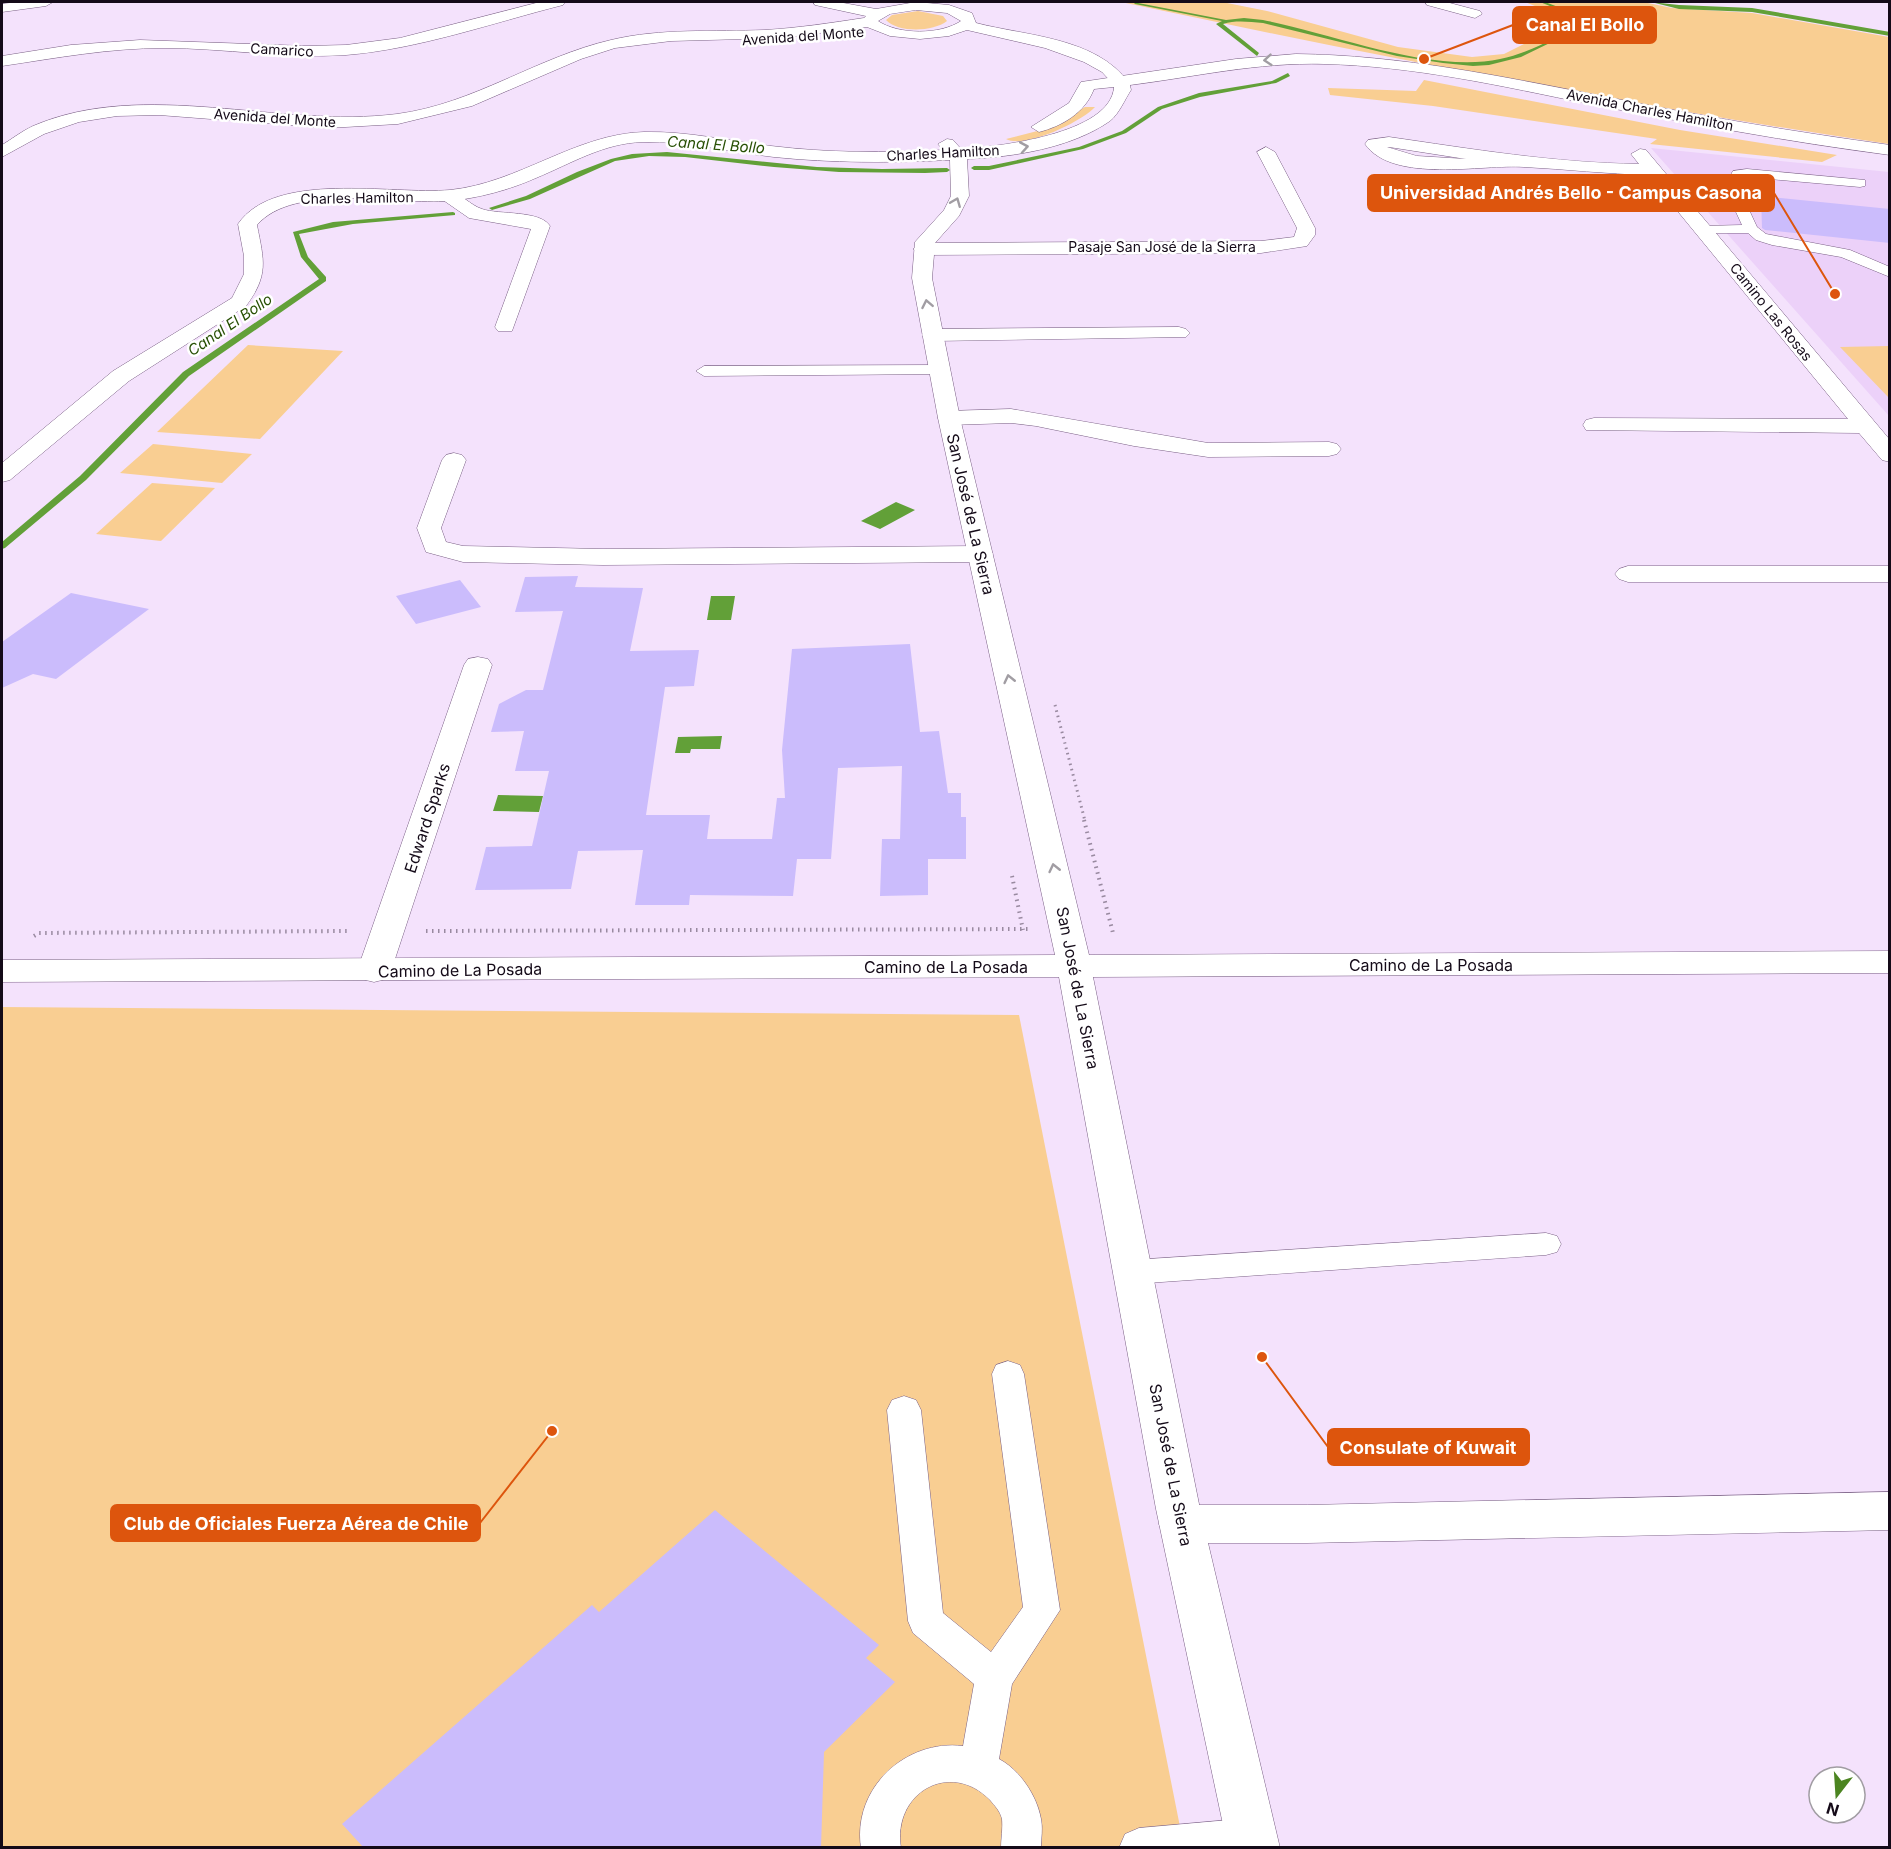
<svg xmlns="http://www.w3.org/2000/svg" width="1891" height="1849" font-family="Inter,sans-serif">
  <rect width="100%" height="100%" fill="#f4e2fc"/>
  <path fill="#ecd1f9" d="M1651 148 1889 172V416Z"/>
  <path fill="#f9ce92" d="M1121 2H1222L1267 11 1398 47 1472 57 1504 54 1528 42 1562 17 1525 2H1643L1672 8 1752 13 1889 37V144C1632 106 1376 56 1121 2Z
    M918 11 943 16 947 21C933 32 898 33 886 20L892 15Z
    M1424 80 1680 130 1837 155 1822 162 1650 144 1657 139 1433 106 1330 95 1328 88 1416 91Z
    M1085 107H1095C1081 122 1025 149 1006 139L1049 128Z
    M248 345 343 351 260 439 157 432Z
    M1889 346H1890L1889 398 1840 347Z
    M153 444 252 454 222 483 120 473Z
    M152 483 215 488 161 541 96 534Z
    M2 1007 1019 1015 1184 1847H2Z"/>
  <path fill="#62a038" d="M896 502 915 510 880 529 861 521Z
    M711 596H735L731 620H707Z
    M722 736 720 749H691L690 753H675L678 737Z
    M498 795 543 796 539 812 493 811Z"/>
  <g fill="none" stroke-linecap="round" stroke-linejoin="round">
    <path fill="#62a038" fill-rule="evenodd" d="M1133 2 1226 20 1244 18 1263 20C1331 33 1432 74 1500 59 1531 53 1559 35 1587 21L1540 2H1545L1595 21 1521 57 1489 65 1473 66 1443 63 1397 56 1263 23C1249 22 1236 20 1223 24L1259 53 1257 56 1216 24 1222 21 1135 4Z
      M1651 2 1679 5 1752 8 1890 32V36L1752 12 1679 9Z
      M1288 73 1290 76 1276 83 1200 97 1162 109 1126 133 1083 149 989 170H974L971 168 974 166H989L1079 147 1122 131 1158 107 1199 93 1272 81Z
      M667 152 817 167 882 169 947 168 950 170 947 172 925 173 839 172 774 167 685 157 649 156 615 161 530 199 492 210 489 208 526 196 577 172 611 159 632 154Z
      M453 212 455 213V215L353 224 299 234 308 257 326 277V281L189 376 86 480 5 548 2 549V542L80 476 183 372 319 279 301 257 293 232 333 222Z"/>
  </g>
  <path fill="#cbbcfc" d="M1761 196 1890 209V243L1765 230 1762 228Z
    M578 576 575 587 643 588 630 651 699 650 694 686 665 687 646 815H710L707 839H772L777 798H785L782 750 792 649 910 644 920 732 939 731 948 793H961V817H966V859H928V895L880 896 882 839H900L902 766 838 768 831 859H797L793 896 690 895 689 905H635L643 850 578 851 571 889 475 890 486 847 532 846 549 771H515L524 731 491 732 499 704 526 690H543L563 611 515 612 525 577Z
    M460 580 481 607 416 624 396 596Z
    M71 593 149 609 56 679 33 674 2 688V642Z
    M715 1510 879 1645 866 1658 895 1682 824 1752 821 1848H364L342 1824 592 1605 599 1612Z"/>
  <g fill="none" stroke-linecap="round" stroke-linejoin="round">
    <defs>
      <path id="lane" d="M1747 169 1865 180V186L1860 187 1747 177 1743 178 1738 186 1757 227 1766 234 1850 250 1890 267V277L1841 257 1772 245 1756 240 1748 233H1699L1697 230 1699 227 1704 226 1742 225 1724 186 1733 171Z
        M940 365 946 366 948 370 946 374 704 376 696 371 704 366Z
        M1546 1233 1557 1236 1561 1244 1557 1252 1546 1255 1133 1284 1122 1280 1118 1272 1122 1264 1133 1260Z
        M1008 1361 1020 1365 1024 1374 1060 1610 1012 1684 999 1759C1020 1770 1037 1796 1041 1819 1043 1828 1041 1839 1041 1848H1001C1001 1839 1003 1828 1002 1819 1000 1811 995 1806 990 1800 950 1759 892 1793 901 1848H861C852 1788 906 1739 963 1746L974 1684 913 1633 908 1621 887 1410 892 1400 904 1396 916 1400 921 1410 943 1613 991 1652 1023 1607 992 1374 996 1365Z
        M1252 1818 1266 1824 1272 1838 1268 1848H1119L1125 1834 1139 1828Z"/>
      <path id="street" d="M18 2H53L46 6 2 12V4Z
        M540 2H565L563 5C492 23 419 49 346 55 285 59 225 48 164 48 109 48 56 58 2 66V56L71 45 140 40 306 46 346 45 400 38Z
        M813 2H838L876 9 916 2 949 5 972 13 976 23C1026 36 1096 37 1129 83L1121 88 1115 86 1102 72 1084 62 1045 48 967 30 949 36 920 39 890 36 867 27 780 38 671 41 615 48 581 59 472 106 398 124 328 128 159 115 117 116 79 122 44 134 2 157V145C12 139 22 131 33 126 145 78 279 129 397 114 474 104 537 57 611 40 661 28 714 32 765 30 798 28 831 23 864 18L866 16 815 5ZM916 10 947 13 961 21C940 35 899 35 878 21L890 14Z
        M1425 2H1446L1480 11 1482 14 1475 18 1427 5Z
        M1389 137C1472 149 1555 163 1639 164L1631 154 1640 149 1646 150 1890 440V462L1882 460 1859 433 1586 430 1583 425 1586 420 1594 418 1848 419 1648 175C1607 174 1566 169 1524 167 1483 164 1393 184 1365 144L1368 140ZM1387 147H1389L1466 159 1417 156Z
        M1266 147 1275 152 1315 228V235L1307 246 1261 253 923 255 913 249 923 243 1261 241 1294 237 1297 228 1257 152Z
        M449 191C462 194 470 205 482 209 499 215 540 210 550 226L512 331H498L495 327 531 229 469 218 443 200 440 196 443 192Z
        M1179 327 1186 329 1190 333 1186 337 933 341 926 339 922 335 926 331 933 329Z
        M1011 409 1208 443 1329 442 1337 444 1341 449 1337 454 1329 456 1208 457 1134 446 1036 426 1011 423 949 425 941 423 938 418 941 413 949 411Z
        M454 453 462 455 466 460 441 528 446 542 463 546 603 549 980 546 989 549 993 554 989 559 980 562 603 565 463 562 426 552 417 528 442 460 446 455Z
        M1628 566H1890V582H1628L1619 579 1615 574 1619 569Z
        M478 657 488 659 492 665 391 971 386 979 374 982 362 979 357 971 464 665 468 659Z
        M1890 1492V1530L1307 1543H1182L1166 1538 1159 1524 1166 1510 1182 1505H1307Z"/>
      <path id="secondary" d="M1296 54C1401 55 1504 77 1607 97 1700 116 1795 132 1890 145V155C1789 142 1689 123 1589 104 1502 86 1413 66 1324 64 1258 62 1194 77 1130 85L1131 90C1125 99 1119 114 1110 121 1071 148 1014 157 967 159L969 196 959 216 935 243 932 278 960 418 1089 955 1890 951V973L1093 977 1200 1509 1280 1848H1228L1156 1509 1059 977 2 982V960L1055 955 938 418 912 278 915 242 944 210 951 196 950 160C891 163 832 163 774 157 730 152 687 141 643 142 604 143 572 163 536 178 509 190 479 198 449 201 397 205 294 182 257 225 264 261 269 275 246 306L129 381 10 480 2 482V463L113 371 232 298 244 274V256L238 224C275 170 391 195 450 190 519 183 575 134 644 132 687 131 729 141 771 146 828 153 886 153 943 150L938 144 947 139 953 140 961 149C997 147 1111 134 1114 87L1094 89C1085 113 1062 126 1039 132L1031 127 1069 103 1081 82 1236 59Z"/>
    </defs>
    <use href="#lane" stroke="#7a6085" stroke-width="1"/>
    <use href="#street" stroke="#7a6085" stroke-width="1"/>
    <use href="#secondary" stroke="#7a6085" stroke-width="1"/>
    <path stroke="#998aa0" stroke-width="3" stroke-dasharray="1.5 4" stroke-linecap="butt" d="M1055 705 1085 821"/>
    <path stroke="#998aa0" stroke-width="4" stroke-dasharray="1.5 4.5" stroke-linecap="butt" d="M1084 820 1113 933
      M1012 876 1023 930
      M426 931 1028 929
      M34 936 39 933 347 931"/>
    <use href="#lane" fill="#fff" fill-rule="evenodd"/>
    <use href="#street" fill="#fff" fill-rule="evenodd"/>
    <use href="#secondary" fill="#fff" fill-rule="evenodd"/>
  </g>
  <defs><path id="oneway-chevron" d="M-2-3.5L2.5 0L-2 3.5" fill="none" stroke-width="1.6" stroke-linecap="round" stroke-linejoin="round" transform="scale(1.5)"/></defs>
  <g stroke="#a19da3">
    <use href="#oneway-chevron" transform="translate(1268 60) rotate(175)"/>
    <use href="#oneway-chevron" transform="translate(1024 147) rotate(-10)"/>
    <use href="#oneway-chevron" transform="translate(956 202) rotate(-68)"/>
    <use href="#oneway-chevron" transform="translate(927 304) rotate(-101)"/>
    <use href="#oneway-chevron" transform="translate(1009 679) rotate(-103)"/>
    <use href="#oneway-chevron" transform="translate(1054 868) rotate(-103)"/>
  </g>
  <g text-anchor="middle" stroke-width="5" stroke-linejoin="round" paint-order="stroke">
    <g font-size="14" fill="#140a18" stroke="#fff">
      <text transform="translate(803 36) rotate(-4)" y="5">Avenida del Monte</text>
      <text transform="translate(282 50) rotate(3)" y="5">Camarico</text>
      <text transform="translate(1650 110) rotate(11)" y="5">Avenida Charles Hamilton</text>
      <text transform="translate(275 118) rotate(4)" y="5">Avenida del Monte</text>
      <text transform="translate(943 153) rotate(-3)" y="5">Charles Hamilton</text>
      <text transform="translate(357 198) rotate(-1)" y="5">Charles Hamilton</text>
      <text x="1162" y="252">Pasaje San José de la Sierra</text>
      <text transform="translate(1771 312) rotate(51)" y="5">Camino Las Rosas</text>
    </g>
    <g font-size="15" font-style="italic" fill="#285005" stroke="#fff">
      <text transform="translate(716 145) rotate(4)" y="5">Canal El Bollo</text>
      <text transform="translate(230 325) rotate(-34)" y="5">Canal El Bollo</text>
    </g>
    <g font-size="16" fill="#140a18" stroke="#fff">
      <text transform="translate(971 514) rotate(77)" y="6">San José de La Sierra</text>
      <text transform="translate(427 818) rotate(-72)" y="6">Edward Sparks</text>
      <text x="1431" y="971">Camino de La Posada</text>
      <text x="946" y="973">Camino de La Posada</text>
      <text transform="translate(460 970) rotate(-1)" y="6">Camino de La Posada</text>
      <text transform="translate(1078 988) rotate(79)" y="6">San José de La Sierra</text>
      <text transform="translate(1171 1465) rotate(79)" y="6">San José de La Sierra</text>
    </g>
  </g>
  <path fill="none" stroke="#dd550d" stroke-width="2" d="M1424 59L1513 25M1835 294L1774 193M1262 1357L1328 1447M552 1431L480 1523"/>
  <g fill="#dd550d" stroke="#fff" stroke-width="2">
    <circle cx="1424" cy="59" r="6"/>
    <circle cx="1835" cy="294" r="6"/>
    <circle cx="1262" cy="1357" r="6"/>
    <circle cx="552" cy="1431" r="6"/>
  </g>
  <g fill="#dd550d" stroke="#dd550d" stroke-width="2">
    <rect x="1513" y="7" width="143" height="36" rx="6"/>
    <rect x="1368" y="175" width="406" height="36" rx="6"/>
    <rect x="1328" y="1429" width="201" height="36" rx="6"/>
    <rect x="111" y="1505" width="369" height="36" rx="6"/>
  </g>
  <g font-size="18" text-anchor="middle" font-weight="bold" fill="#fff">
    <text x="1585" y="31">Canal El Bollo</text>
    <text x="1571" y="199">Universidad Andrés Bello - Campus Casona</text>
    <text x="1428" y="1454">Consulate of Kuwait</text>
    <text x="296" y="1530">Club de Oficiales Fuerza Aérea de Chile</text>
  </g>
  <rect width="1891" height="1849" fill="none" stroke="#140a18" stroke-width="6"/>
  <g transform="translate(1837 1795) rotate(197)"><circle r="28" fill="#ffffff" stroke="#a19da3" stroke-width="1.5"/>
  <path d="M0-4.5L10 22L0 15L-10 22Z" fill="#4c8521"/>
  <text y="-9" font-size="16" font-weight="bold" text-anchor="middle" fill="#140a18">N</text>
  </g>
</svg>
